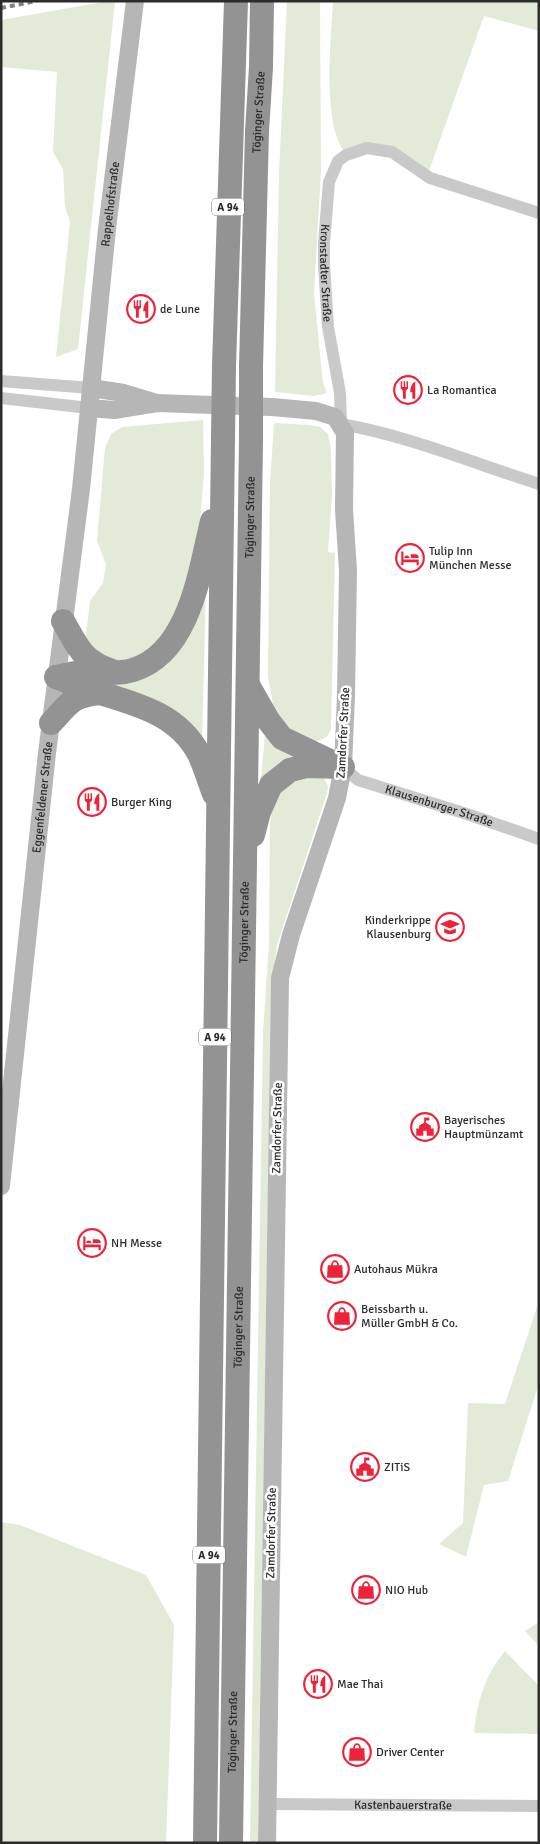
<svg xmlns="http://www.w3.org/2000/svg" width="540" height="1844" font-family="Signika,sans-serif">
  <rect width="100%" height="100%" fill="#fff"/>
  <path fill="#e3ebd8" d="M109 1H115L78 349 56 357 70 222 65 207 63 169 53 152 57 72 1 67V20Z
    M287 1H320L321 171 314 293 323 383 327 393 314 396 275 392 279 174Z
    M333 1H539V31L484 16 429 171 415 160 344 151C322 122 331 38 333 1Z
    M203 420 204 473 199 534 189 586 159 646 139 659 118 663 85 644 90 601 103 583 106 564 97 541 105 448 111 434 122 427Z
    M274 423 310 425 320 427 328 434 331 448 332 493 328 552 335 553 331 729 327 737 318 741H307L297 737 274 710 268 676 270 484Z
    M206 582 202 747 80 678H134Z
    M265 734 298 758 261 779Z
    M296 778H324L328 786 327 793 277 945 271 994 258 1843H250L263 1031 269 945 270 825 273 802 280 791Z
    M539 1301V1383L508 1481 484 1485 466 1557 439 1544 463 1523 468 1403 505 1404Z
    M1 1522 20 1525 146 1575 174 1625 166 1843H1Z
    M539 1622V1646L525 1631Z
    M505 1651 539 1686V1734L474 1733C477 1702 485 1675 505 1651Z"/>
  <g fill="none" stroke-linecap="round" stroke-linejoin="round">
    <g stroke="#c9c9c9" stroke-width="12">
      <path id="s1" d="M539 213 430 178 392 152 367 148 346 155 338 161 329 182 324 243V264L328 327 340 393 341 424C409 436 473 463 539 484"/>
      <path d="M1 381 91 388"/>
      <path d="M1 398 89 408"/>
      <path id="s2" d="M343 767 358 780 470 815 539 839"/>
      <path id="s3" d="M267 1804 539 1806"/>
    </g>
    <g stroke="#b6b6b6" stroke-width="18">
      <path d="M91 388 124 393 154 402"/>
      <path d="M89 408 114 410 157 403 272 407 316 411 335 417 345 433 344 510 348 570 346 695 343 767 337 798 291 935 280 978 267 1843"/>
      <path id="s4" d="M1 1186 47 753 81 489 107 229 135 1"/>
    </g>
    <g stroke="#939393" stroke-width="24">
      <path d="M224 366 236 1"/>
      <path id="s5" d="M251 367 257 131 261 67 262 1"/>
      <path d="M63 621C78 647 82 661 112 671"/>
      <path d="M56 677C62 676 69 674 75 673 94 670 114 676 133 670 190 653 200 570 212 521"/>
      <path d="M57 677C105 701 171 700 199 754 205 767 209 781 214 794"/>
      <path d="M248 685 268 720 282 738 332 762"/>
      <path d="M51 723C70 703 71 696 100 693"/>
      <path d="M253 835 259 812 271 785 290 770 306 766 343 767"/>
      <path d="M205 1843 223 439"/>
      <path id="s6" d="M231 1843 251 440"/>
    </g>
    <path stroke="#818181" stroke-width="4" stroke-dasharray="5 4" stroke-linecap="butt" d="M1 8 37 1"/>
    <path stroke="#939393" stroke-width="24" d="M223 439 224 366
      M251 440V367"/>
  </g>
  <defs>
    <symbol id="restaurant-ring" viewBox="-11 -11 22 22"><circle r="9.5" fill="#fff" stroke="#ed2439" stroke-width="1.5"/><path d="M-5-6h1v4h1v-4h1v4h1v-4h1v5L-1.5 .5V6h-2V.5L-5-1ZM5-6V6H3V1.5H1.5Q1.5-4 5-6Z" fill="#ed2439"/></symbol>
    <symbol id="hotel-ring" viewBox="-11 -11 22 22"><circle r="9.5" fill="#fff" stroke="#ed2439" stroke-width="1.5"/><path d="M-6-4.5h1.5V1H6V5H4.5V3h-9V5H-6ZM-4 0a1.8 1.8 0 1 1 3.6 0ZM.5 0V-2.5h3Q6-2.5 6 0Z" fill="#ed2439"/></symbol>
    <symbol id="school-ring" viewBox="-11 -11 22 22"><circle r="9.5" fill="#fff" stroke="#ed2439" stroke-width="1.5"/><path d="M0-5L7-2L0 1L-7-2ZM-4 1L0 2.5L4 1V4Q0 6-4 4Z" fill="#ed2439"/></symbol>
    <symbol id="civic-ring" viewBox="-11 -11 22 22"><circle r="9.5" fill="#fff" stroke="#ed2439" stroke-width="1.5"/><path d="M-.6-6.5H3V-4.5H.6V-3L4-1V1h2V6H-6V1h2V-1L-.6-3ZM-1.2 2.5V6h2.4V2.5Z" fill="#ed2439"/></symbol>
    <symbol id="shop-ring" viewBox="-11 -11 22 22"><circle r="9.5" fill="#fff" stroke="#ed2439" stroke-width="1.5"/><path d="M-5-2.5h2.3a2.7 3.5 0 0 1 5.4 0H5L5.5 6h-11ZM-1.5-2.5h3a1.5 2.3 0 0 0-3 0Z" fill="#ed2439"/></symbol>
  </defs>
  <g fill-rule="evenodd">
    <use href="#restaurant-ring" x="125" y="293" width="32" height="32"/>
    <use href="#restaurant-ring" x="392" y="374" width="32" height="32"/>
    <use href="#hotel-ring" x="394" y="542" width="32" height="32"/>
    <use href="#restaurant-ring" x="76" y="786" width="32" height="32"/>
    <use href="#school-ring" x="434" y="911" width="32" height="32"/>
    <use href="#civic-ring" x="409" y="1111" width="32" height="32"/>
    <use href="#hotel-ring" x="76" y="1227" width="32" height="32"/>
    <use href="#shop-ring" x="319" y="1253" width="32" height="32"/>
    <use href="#shop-ring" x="326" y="1300" width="32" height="32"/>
    <use href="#civic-ring" x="349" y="1451" width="32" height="32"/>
    <use href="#shop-ring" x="350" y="1574" width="32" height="32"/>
    <use href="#restaurant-ring" x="302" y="1668" width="32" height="32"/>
    <use href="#shop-ring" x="341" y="1736" width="32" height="32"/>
  </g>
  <g text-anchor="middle" stroke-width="5" stroke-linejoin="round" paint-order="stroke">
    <g fill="#fff" stroke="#6b6b6b" stroke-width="1">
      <rect x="212" y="198.5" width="32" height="17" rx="4"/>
      <rect x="199" y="1028.5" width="32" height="17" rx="4"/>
      <rect x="193" y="1546.5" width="32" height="17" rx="4"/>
    </g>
    <g font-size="11" font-weight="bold" fill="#2c2c2c">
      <text x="228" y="211">A 94</text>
      <text x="215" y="1041">A 94</text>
      <text x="209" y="1559">A 94</text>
    </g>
    <g font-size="12" fill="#2c2c2c" stroke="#fff">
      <text dy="4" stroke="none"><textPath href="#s5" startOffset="255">Töginger Straße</textPath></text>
      <text dy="4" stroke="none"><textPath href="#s4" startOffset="988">Rappelhofstraße</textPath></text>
      <text dy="4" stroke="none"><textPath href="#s1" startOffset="332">Kronstadter Straße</textPath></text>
      <text dy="4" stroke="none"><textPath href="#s6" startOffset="1326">Töginger Straße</textPath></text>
      <text transform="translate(343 733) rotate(-87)" y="4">Zamdorfer Straße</text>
      <text dy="4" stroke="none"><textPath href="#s4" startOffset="391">Eggenfeldener Straße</textPath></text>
      <text dy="4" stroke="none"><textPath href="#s2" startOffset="105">Klausenburger Straße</textPath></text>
      <text dy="4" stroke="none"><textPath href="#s6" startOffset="921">Töginger Straße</textPath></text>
      <text transform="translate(277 1128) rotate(-89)" y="4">Zamdorfer Straße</text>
      <text dy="4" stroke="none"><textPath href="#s6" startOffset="516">Töginger Straße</textPath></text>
      <text transform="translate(271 1533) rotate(-89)" y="4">Zamdorfer Straße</text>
      <text dy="4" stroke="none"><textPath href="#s6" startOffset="111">Töginger Straße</textPath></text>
      <text dy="4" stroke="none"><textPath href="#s3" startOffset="136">Kastenbauerstraße</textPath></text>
    </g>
    <g font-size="12" fill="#2c2c2c" stroke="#fff" text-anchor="start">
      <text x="160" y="313">de Lune</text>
      <text x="427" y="394">La Romantica</text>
      <text x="429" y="555">Tulip Inn<tspan x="429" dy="14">München Messe</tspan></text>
      <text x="111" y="806">Burger King</text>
      <text x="431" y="924" text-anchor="end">Kinderkrippe<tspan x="431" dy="14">Klausenburg</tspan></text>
      <text x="444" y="1124">Bayerisches<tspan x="444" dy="14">Hauptmünzamt</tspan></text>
      <text x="111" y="1247">NH Messe</text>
      <text x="354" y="1273">Autohaus Mükra</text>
      <text x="361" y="1313">Beissbarth u.<tspan x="361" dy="14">Müller GmbH &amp; Co.</tspan></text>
      <text x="384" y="1471">ZITiS</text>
      <text x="385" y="1594">NIO Hub</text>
      <text x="337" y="1688">Mae Thai</text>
      <text x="376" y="1756">Driver Center</text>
    </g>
  </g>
  <rect width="540" height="1844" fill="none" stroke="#2c2c2c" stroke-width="5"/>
</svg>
